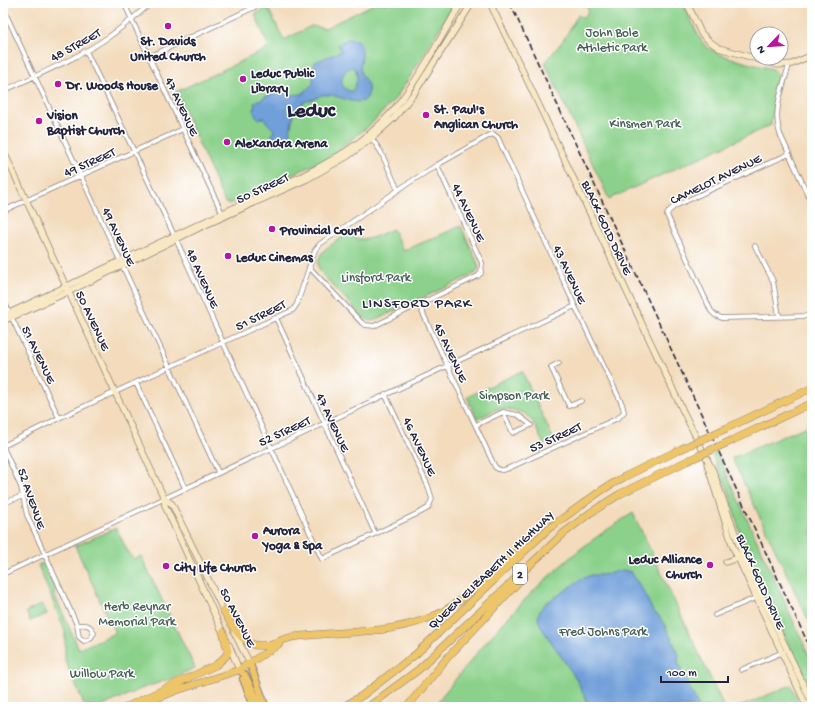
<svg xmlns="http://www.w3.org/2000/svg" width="815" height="710" font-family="'Gochi Hand',sans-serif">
  <rect width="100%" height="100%" fill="#fff"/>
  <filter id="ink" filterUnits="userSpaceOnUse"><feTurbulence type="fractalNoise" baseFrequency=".025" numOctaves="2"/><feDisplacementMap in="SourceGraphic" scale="8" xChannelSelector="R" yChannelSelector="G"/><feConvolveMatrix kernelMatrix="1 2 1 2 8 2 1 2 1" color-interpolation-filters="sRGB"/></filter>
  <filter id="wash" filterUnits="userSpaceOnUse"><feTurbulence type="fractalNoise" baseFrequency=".012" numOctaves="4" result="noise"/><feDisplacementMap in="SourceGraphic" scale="16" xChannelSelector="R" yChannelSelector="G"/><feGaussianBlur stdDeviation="0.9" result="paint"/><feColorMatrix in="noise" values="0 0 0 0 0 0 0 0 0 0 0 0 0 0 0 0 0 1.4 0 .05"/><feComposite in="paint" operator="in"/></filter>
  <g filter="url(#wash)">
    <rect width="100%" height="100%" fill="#f3dbbc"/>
    <path fill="#8bd18b" stroke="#567a63" d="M376 3H455L408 80 394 100 369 126 326 159 229 204 225 203 176 92 269 48 255 14 268 8 284 40 311 26 325 28Z
      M579 3H683L699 37 706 47 722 55 747 63 773 69 781 77 774 102 771 125 609 199 545 63 564 39 578 15 584 18 589 9Z
      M461 226 478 264 479 268 476 273 375 320 371 321 363 317 321 273C309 253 336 242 350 233 360 247 380 234 393 229L403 251Z
      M522 371 554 440 544 445 533 422 524 413 509 409H497L477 419 467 397Z
      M812 424V628L732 458Z
      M717 453 812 662V693L746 555 729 492 712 455Z
      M633 513 724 707H433C474 657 514 605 564 563 585 544 609 528 633 513Z
      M116 528 129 554 134 559 141 556 195 668 170 679 143 688 100 707H85L65 660V631L38 565 43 563 55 589 54 594 79 649 115 633 75 546Z
      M42 604 47 614 30 621 26 612Z
      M791 685 801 707H740Z"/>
    <path fill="#719fd9" stroke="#4a608a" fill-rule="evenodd" d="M348 39 358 40C360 43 362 47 362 51 363 59 359 66 361 73 362 78 368 81 368 87 372 114 341 96 330 95 327 95 324 95 321 95 315 100 309 99 303 103 291 110 292 126 289 138L284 142 280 138 274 140 272 134 274 130 267 123 265 118H262L259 119 255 115 253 109 255 106 254 103 257 100H262L263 98 281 89 289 95 302 94 313 84V73L317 72 313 63 341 51 338 44ZM353 67 356 70C358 78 357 84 352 91H349L343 87C340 77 344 69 353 67Z
      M623 570 631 572 642 589 653 611 659 616 667 629 679 655 678 662 683 674 699 707H589L577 680 541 627 538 619 540 610 546 603 559 595 581 579 592 575H602Z"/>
  </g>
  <g filter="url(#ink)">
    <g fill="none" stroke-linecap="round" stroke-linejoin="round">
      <defs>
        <path id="street" d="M124 3 223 215
          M3 8 218 472
          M86 51 174 235 322 559 421 512 428 508 432 499 428 486 385 394
          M149 57 263 3
          M789 65C783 87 772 111 780 134L812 204
          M3 91C39 74 77 59 110 36 124 26 138 14 151 3
          M371 137 381 152 398 190
          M789 154 675 206 669 211 667 215 711 311 715 315 722 318 812 316
          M3 211 183 129
          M755 246 773 281 779 316
          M309 267 362 323 365 325 374 326 478 276 481 273 482 263 437 165
          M3 299 59 418
          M276 318 375 533
          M559 363 551 367 569 406 581 401
          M136 383 185 488
          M503 412 518 415 531 425 513 433Z
          M476 425 503 412
          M3 446 59 418 293 310 297 304 315 250 320 244 404 186 437 165 490 135 493 134 498 138 575 306 622 404 624 412 618 418 509 468C503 471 500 471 495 467L419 305
          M3 447 21 487 27 515 77 625 79 637 84 641 90 639 94 633C90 624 86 624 77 625
          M3 503 23 496
          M3 574 575 306
          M715 615 758 597
          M741 670 783 652"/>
        <path id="secondary" d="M490 3 528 82 683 411 713 471 743 556 812 703
          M687 3 701 33 709 41 719 48 778 65 792 64 812 55
          M3 150 164 498 165 506 224 635
          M3 316 304 175C342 156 377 134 402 99 425 69 442 35 461 3
          M3 321 68 292 201 227 307 179 348 156 372 138 394 118 415 92 472 3
          M707 464 733 547 807 707
          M164 498 172 504 224 612
          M726 562 741 557
          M234 632 250 664
          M229 645 239 670"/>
        <path id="primary" d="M250 664 266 707
          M239 670 245 675 261 707
          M243 679 254 707"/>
        <path id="highway" d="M727 428 812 388
          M733 440 812 403
          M223 610C231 623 239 641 255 645 268 648 281 639 293 637 343 630 397 636 442 612 473 595 496 566 524 546
          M126 707 216 665 226 656 228 651 223 632
          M135 707 175 691 239 670 279 644
          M343 707 363 695 416 654 548 529 602 490 624 477 681 449
          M368 707 418 670 435 654 564 533 590 513 620 494 687 461
          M407 707 447 658 524 576"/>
      </defs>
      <use href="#street" stroke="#8a7e7c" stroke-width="5.5"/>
      <use href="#secondary" stroke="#8a7e7c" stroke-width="7"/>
      <use href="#primary" stroke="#8a7e7c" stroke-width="8"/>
      <use href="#highway" stroke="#8a7e7c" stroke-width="8"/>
      <use href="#street" stroke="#fff" stroke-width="4"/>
      <use href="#secondary" stroke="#f8e8c3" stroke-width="5.5"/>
      <use href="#primary" stroke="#eec569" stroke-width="6"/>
      <use href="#highway" stroke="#eec569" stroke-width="7"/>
      <path stroke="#22223b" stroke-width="1.5" stroke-dasharray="6 3" stroke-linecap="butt" d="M510 3 812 652"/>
      <defs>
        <path id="highway-bridge" d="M681 449 727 428
          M687 461 733 440"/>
      </defs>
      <use href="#highway-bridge" stroke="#8a7e7c" stroke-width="8" stroke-linecap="butt"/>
      <use href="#highway-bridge" stroke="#eec569" stroke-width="7"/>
    </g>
  </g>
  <g fill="#b5179e" stroke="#fff" stroke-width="1.5">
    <circle cx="168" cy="26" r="4"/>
    <circle cx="243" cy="79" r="4"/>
    <circle cx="58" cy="84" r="4"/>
    <circle cx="426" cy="115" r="4"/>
    <circle cx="39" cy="121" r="4"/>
    <circle cx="227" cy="142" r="4"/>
    <circle cx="272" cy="229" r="4"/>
    <circle cx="228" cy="256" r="4"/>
    <circle cx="255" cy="536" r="4"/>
    <circle cx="710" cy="565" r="4"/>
    <circle cx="166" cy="566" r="4"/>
  </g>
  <g text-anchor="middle" stroke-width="3" stroke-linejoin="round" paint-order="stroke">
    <rect fill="#fff" stroke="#646476" stroke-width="1" x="513" y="564" width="14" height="20" rx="3"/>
    <g font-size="12" font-weight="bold" fill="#22223b">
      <text x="520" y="578">2</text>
    </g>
    <g font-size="13" fill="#475f57" stroke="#fff">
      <text x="612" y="36">John Bole<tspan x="612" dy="15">Athletic Park</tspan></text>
      <text x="645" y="127">Kinsmen Park</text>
      <text x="376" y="281">Linsford Park</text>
      <text x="514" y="399">Simpson Park</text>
      <text x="137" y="610">Herb Reynar<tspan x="137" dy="15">Memorial Park</tspan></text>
      <text x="603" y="635">Fred Johns Park</text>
      <text x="102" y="677">Willow Park</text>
    </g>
    <g font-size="13" font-weight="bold" fill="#22223b" stroke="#fff" text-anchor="start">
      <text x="168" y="45" text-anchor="middle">St. Davids<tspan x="168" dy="15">United Church</tspan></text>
      <text x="251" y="77">Leduc Public<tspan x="251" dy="15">Library</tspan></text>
      <text x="66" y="89">Dr. Woods House</text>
      <text x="434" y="113">St. Paul's<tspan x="434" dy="15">Anglican Church</tspan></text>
      <text x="47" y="119">Vision<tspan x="47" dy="15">Baptist Church</tspan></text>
      <text x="235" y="147">Alexandra Arena</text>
      <text x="280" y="234">Provincial Court</text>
      <text x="236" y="261">Leduc Cinemas</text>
      <text x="263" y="534">Aurora<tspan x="263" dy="15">Yoga &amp; Spa</tspan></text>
      <text x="702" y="563" text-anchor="end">Leduc Alliance<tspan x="702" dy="15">Church</tspan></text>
      <text x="174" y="571">City Life Church</text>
    </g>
    <g font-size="13" fill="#22223b" stroke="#fff">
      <text transform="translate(75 44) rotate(-29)" y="5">48 STREET</text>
      <text transform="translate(183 106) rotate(65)" y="5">47 AVENUE</text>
      <text transform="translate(89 161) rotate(-24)" y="5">49 STREET</text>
      <text transform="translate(715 178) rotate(-26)" y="5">CAMELOT AVENUE</text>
      <text transform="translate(262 187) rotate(-25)" y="5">50 STREET</text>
      <text transform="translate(470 212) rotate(65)" y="5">44 AVENUE</text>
      <text transform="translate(608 227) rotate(65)" y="5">BLACK GOLD DRIVE</text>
      <text transform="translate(120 236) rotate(65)" y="5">49 AVENUE</text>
      <text transform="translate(571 274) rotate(65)" y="5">43 AVENUE</text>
      <text transform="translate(204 278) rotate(66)" y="5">48 AVENUE</text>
      <text transform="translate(260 314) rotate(-26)" y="5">51 STREET</text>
      <text transform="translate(94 320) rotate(65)" y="5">50 AVENUE</text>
      <text transform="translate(452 352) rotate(65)" y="5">45 AVENUE</text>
      <text transform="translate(40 354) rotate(64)" y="5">51 AVENUE</text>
      <text transform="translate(334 422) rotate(65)" y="5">47 AVENUE</text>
      <text transform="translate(284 430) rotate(-25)" y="5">52 STREET</text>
      <text transform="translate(555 436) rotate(-25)" y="5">53 STREET</text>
      <text transform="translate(421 446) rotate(65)" y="5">46 AVENUE</text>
      <text transform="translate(33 498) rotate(71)" y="5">52 AVENUE</text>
      <text transform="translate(490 569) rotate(-43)" y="5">QUEEN ELIZABETH II HIGHWAY</text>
      <text transform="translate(762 581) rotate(66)" y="5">BLACK GOLD DRIVE</text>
      <text transform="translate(239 617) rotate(63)" y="5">50 AVENUE</text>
    </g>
    <g font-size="15" letter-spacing="1" fill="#22223b" stroke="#fff">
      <text x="417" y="307">LINSFORD PARK</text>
    </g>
    <g font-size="21" font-weight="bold" fill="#22223b" stroke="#fff">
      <text x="311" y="116">Leduc</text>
    </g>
  </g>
  <rect width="815" height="710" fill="none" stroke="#fff" stroke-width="16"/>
  <g transform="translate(769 46) rotate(245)"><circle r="19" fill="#ffffff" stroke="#a7a7b1"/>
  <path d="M0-3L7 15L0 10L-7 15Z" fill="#b5179e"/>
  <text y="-6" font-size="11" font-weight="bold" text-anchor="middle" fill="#22223b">N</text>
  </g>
  <path d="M661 676v6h67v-6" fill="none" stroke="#22223b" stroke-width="2"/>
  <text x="667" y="676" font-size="12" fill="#22223b" stroke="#ffffff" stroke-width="3" paint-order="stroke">100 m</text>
</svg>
